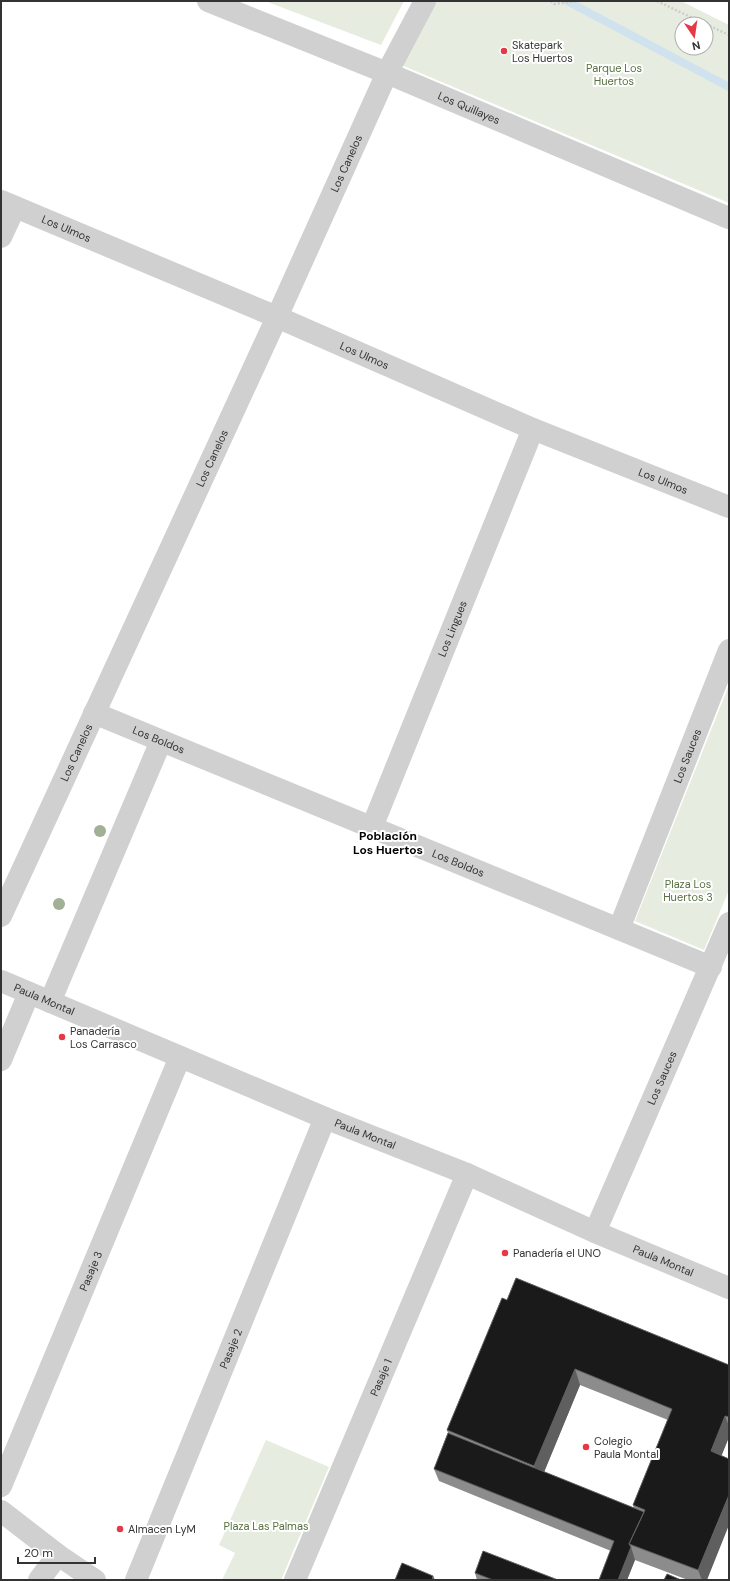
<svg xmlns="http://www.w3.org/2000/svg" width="730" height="1581" font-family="'DM Sans',sans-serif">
  <rect width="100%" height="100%" fill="#fff"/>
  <path fill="#e6ecdf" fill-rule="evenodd" d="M265 1H404L381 45Z
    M433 1H681L729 25V203L399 64ZM682 24H706V48H682Z
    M729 685V890L704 950 635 921Z
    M266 1440 329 1467 281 1580H222L235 1553 219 1545Z"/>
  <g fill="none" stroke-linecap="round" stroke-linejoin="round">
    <path stroke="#cfe2ee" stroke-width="8" d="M567 1 729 87"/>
    <path stroke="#cdcdcd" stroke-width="2.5" stroke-dasharray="2 2" stroke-linecap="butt" d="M551 1 554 4 578 1
      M657 1 705 24
      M706 24 729 35"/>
    <g stroke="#d0d0d0" stroke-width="22">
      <path id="s1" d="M208 1 387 73 729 218"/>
      <path id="s2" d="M1 201 277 317 533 429 729 507"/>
      <path d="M1 237 15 207"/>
      <path id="s3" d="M94 713 711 967"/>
      <path id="s4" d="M372 827 533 429"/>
      <path id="s5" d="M1 916 277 317 387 73 425 1"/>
      <path id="s6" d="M619 929 729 650"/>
      <path id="s7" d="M1 981 325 1118 467 1174 595 1232 729 1288"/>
      <path d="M50 1002 161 741"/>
      <path d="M1 1060 29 993"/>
      <path id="s8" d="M595 1232 729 923"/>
      <path id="s9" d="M1 1486 180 1057"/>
      <path d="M1 1511 58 1555 95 1580"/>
      <path d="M39 1580 58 1555"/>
      <path id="s10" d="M136 1580 325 1118"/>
      <path id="s11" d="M295 1580 467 1174"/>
    </g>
  </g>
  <g fill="#a2b095">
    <circle cx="100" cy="831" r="6"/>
    <circle cx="59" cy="904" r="6"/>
  </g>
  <path fill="#8c8c8c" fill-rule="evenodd" d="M507 1300 729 1365V1437L721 1456 707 1580H688L635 1560 627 1580H599L611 1551 439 1481 434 1469 448 1433 447 1430ZM580 1385 668 1420 633 1505 634 1508 544 1472Z
    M475 1573 558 1580H477Z"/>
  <path fill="#5f5f5f" d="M575 1369 580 1385 540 1482 534 1466Z
    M725 1416 729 1426V1437L717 1467 711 1451Z
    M729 1495V1525L707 1580H702L698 1570Z
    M631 1547 635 1560 627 1580H618Z
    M433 1576 435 1580H432Z"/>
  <path fill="#1a1a1a" stroke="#5f5f5f" d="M516 1278 729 1365V1417L725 1416 711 1451 729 1459V1495L698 1570 629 1544 645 1510 633 1505 672 1409 575 1369 534 1466 447 1430 502 1298 507 1300Z
    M448 1433 644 1512 629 1544 631 1547 618 1580H599L614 1541 434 1469Z
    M483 1551 558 1580H493L475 1573Z
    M402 1563 433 1576 432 1580H395Z
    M667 1574 681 1580H664Z"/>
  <g fill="#e63946" stroke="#fff" stroke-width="1.5">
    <circle cx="504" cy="51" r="4"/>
    <circle cx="62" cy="1037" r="4"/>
    <circle cx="505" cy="1253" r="4"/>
    <circle cx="586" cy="1447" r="4"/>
    <circle cx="120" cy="1529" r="4"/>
  </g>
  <g text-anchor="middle" stroke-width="4" stroke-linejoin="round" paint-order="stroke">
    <g font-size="11" fill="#333" stroke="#fff" text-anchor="start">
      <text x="512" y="49">Skatepark<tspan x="512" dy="13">Los Huertos</tspan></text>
      <text x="70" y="1035">Panadería<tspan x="70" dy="13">Los Carrasco</tspan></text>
      <text x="513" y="1257">Panadería el UNO</text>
      <text x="594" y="1445">Colegio<tspan x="594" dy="13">Paula Montal</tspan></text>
      <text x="128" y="1533">Almacen LyM</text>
    </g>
    <g font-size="11" fill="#56703f" stroke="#fff">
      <text x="614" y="72">Parque Los<tspan x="614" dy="13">Huertos</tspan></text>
      <text x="688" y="888">Plaza Los<tspan x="688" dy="13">Huertos 3</tspan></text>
      <text x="266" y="1530">Plaza Las Palmas</text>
    </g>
    <g font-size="11" fill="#333" stroke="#fff">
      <text dy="4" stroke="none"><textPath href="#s1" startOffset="282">Los Quillayes</textPath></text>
      <text dy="4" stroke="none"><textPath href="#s5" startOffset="828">Los Canelos</textPath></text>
      <text dy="4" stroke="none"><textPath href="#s2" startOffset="71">Los Ulmos</textPath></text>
      <text dy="4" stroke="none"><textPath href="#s2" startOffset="395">Los Ulmos</textPath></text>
      <text dy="4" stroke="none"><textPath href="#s5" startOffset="504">Los Canelos</textPath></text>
      <text dy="4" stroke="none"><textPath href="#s2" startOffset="719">Los Ulmos</textPath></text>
      <text dy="4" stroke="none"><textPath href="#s4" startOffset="214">Los Lingues</textPath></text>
      <text dy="4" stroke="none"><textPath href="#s3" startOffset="70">Los Boldos</textPath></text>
      <text dy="4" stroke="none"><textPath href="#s5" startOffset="180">Los Canelos</textPath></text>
      <text dy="4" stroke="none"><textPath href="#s6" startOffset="186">Los Sauces</textPath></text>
      <text dy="4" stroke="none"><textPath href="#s3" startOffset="394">Los Boldos</textPath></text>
      <text dy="4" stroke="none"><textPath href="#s7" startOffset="47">Paula Montal</textPath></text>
      <text dy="4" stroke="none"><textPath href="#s8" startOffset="168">Los Sauces</textPath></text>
      <text dy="4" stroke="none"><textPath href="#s7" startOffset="395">Paula Montal</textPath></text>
      <text dy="4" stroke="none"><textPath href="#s7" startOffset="719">Paula Montal</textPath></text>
      <text dy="4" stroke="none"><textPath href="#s9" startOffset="233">Pasaje 3</textPath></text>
      <text dy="4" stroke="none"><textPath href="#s10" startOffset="250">Pasaje 2</textPath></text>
      <text dy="4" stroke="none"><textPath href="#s11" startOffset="220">Pasaje 1</textPath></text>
    </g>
    <g font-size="12" font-weight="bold" fill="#000" stroke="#fff">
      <text x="388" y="840">Población<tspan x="388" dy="14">Los Huertos</tspan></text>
    </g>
  </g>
  <rect width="730" height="1581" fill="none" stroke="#333333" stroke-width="4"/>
  <g transform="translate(694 36) rotate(167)"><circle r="19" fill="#ffffff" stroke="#adadad"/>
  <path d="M0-3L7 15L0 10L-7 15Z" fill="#e63946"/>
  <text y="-6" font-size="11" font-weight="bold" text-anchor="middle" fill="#333333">N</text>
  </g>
  <path d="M18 1557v6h77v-6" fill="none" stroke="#333333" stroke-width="2"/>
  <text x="24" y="1557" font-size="12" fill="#333333" stroke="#ffffff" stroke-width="3" paint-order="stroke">20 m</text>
</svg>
